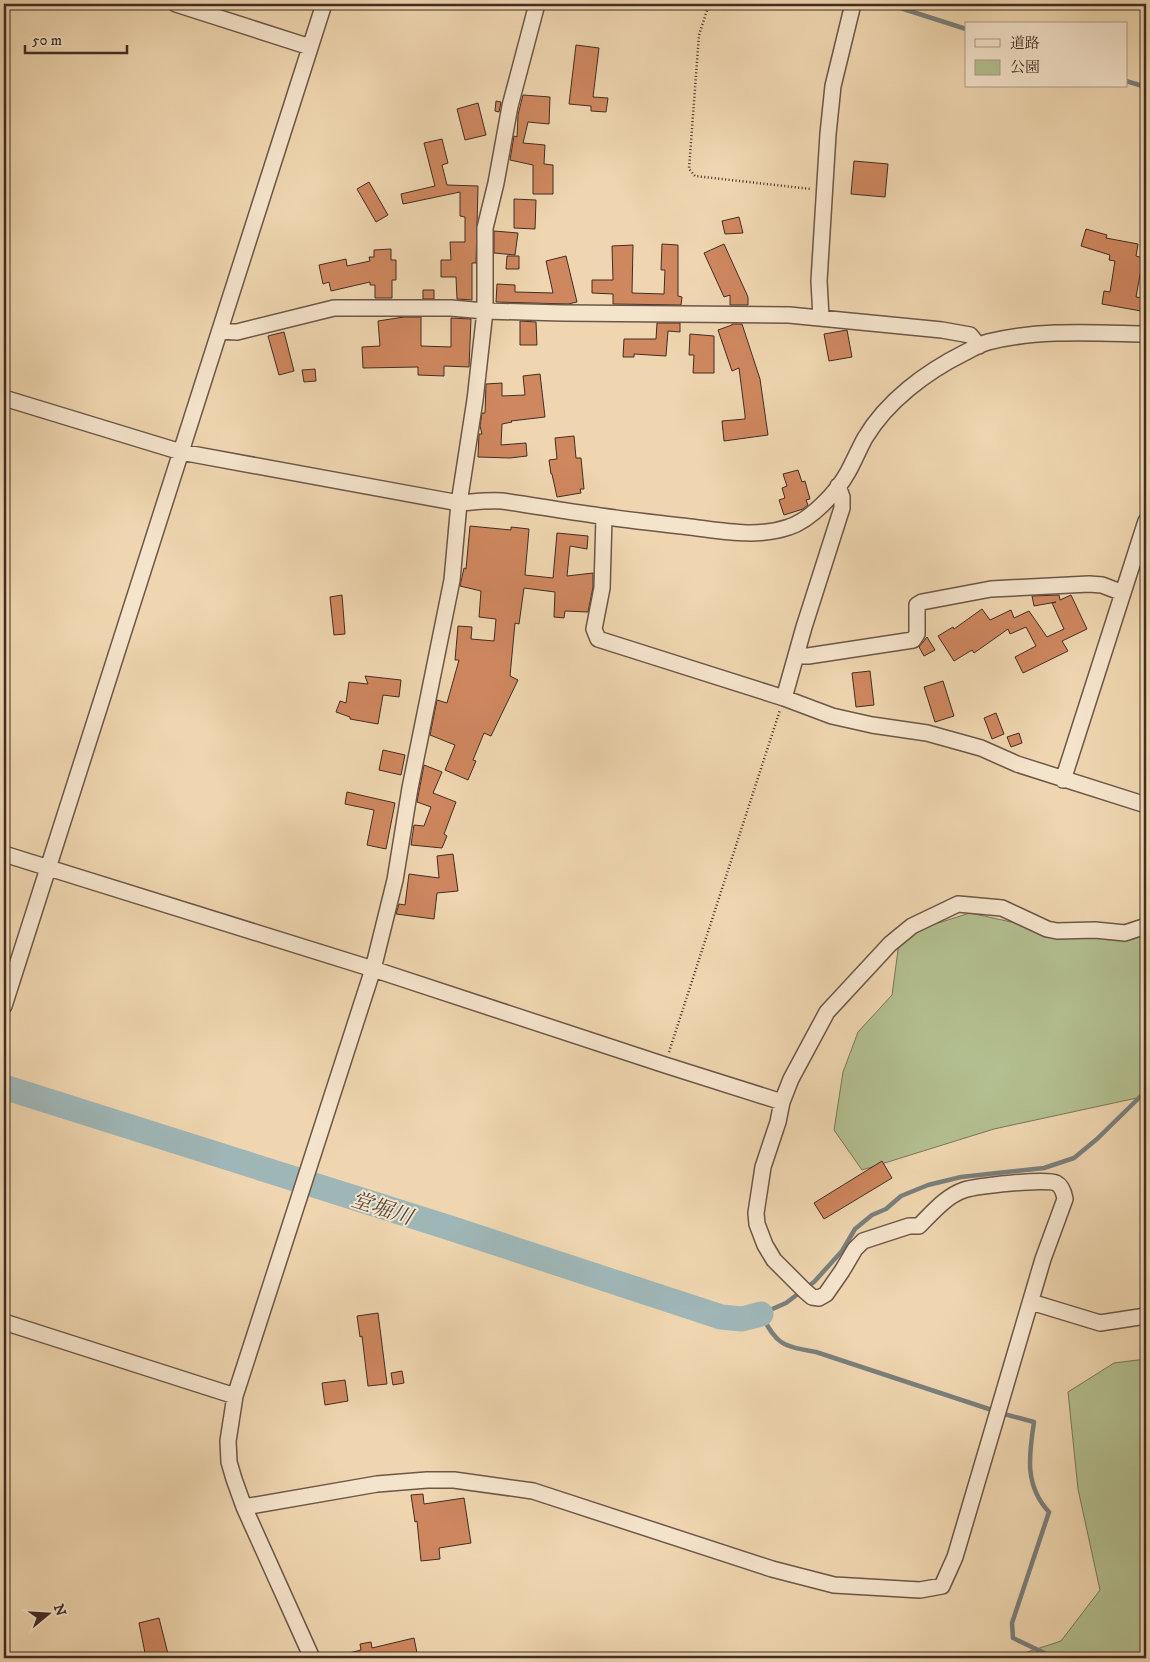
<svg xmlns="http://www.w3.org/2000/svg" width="1150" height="1662" font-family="'IM FELL DW Pica','Noto Serif JP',serif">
  <rect width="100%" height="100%" fill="#efd6b0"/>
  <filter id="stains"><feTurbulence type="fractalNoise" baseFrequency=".004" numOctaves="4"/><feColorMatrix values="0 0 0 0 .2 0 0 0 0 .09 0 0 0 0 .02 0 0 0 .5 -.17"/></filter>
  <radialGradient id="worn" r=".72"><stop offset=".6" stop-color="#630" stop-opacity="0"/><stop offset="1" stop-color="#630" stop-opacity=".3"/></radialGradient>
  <path fill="#b3bf90" stroke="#7a765a" d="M970 913 1080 937 1146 918V1096L994 1129 862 1170 834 1130 843 1072 858 1032 892 995 900 935Z
    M1146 1359V1658H1009L1061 1641 1100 1590 1078 1489 1068 1392 1114 1363Z"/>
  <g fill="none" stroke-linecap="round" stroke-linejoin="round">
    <path stroke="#7a7f7c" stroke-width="4.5" d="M888 4 966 29
      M1126 81 1146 87
      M1055 1658 1013 1638 1012 1623 1049 1512C1024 1485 1029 1455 1034 1422L1004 1414 816 1352C782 1346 777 1345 761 1314L786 1303 814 1282 842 1251 855 1229 872 1215 886 1209 901 1196 928 1185 961 1177 1044 1168 1074 1158 1097 1139 1146 1091"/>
    <path stroke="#9fb6b7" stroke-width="25" d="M4 1087 450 1228 721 1317 742 1319 761 1314"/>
  </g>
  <path fill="#cf875f" stroke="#422c24" d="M576 45 599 48 593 97 608 98 606 112 591 111V106L569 104Z
    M523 95 550 97 549 124 528 122 523 143 545 145 544 164 553 165V194H533V165L510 160 514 136 517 137 518 115Z
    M496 101 501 102 499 112 495 111Z
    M478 103 486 135 465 140 457 109Z
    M442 139 448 163 442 165 447 185 478 186 476 263H472V300L457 299 456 277H441V260H451L450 242H465V217L460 216V192L403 204 401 194 435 186 424 143Z
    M854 161 888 164 885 197 851 194Z
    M369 182 388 215 376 222 357 189Z
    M514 199 536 200 535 229 514 228Z
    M739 217 743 233 725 234 722 221Z
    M1086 229 1107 235 1106 238 1138 244 1136 256 1143 258 1136 297 1143 298 1141 311 1102 304 1104 291 1110 292 1115 261 1109 260 1110 255 1081 246Z
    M494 231 518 233 515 255 494 253Z
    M662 244 678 245V296L682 297 681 305 613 304V294L592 293V280H613L612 246 633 245 632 293 664 294 665 270H661Z
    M724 244 748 297V305H730V295L724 297 704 253Z
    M391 249V260H396V280H392V298H375V285H370V282L331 291 329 282 323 284 319 265 346 259 347 266 370 261 369 257H374V250Z
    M507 256H519V269H506Z
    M566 256 577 302 568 304 496 302 497 284 515 285V292L553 293 546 261Z
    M423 290H434V299H423Z
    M404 317H421V346L451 347V318L471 319 469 367 444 366V376L418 375V367L363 368 362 347 380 346 378 321Z
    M520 321 536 322 537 345H520Z
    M657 323H680V332L668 331 666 356 634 354V357H623L624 339H656Z
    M732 324H742L760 379 768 435 724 441 722 421 745 419V415L739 368 732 371 718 330 732 325Z
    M847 330 852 357 829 361 824 334Z
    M284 332 294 371 279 375 268 336Z
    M690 334 714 336V373H693L694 355H689Z
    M315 369 316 381 304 382 302 370Z
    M540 374 545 417 511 421 512 422 502 424 501 445 526 443 527 456 510 458 478 457 479 434H482L480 426 482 413H485L486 384 502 383V396L525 395 523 376Z
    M574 436 576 458H581L584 489H580L581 493 557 497 552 474H551L549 460 557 459 555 438Z
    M798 470 802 482 805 481 810 499 806 500 808 505 803 509 784 515 779 500 785 498 782 488 787 486 783 474Z
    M470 526 511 530V527L529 529 525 575 553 578 557 533 588 536 587 549 570 546 567 576 593 573V587L588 612 565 611 564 618 554 617 555 592 524 588 519 624 515 623 510 676 518 680 491 736 484 733 473 760 476 761 468 780 445 770 455 745 430 735 437 700 447 703 459 660H455L458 626 472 627 471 639 494 641 496 619 479 617 481 591 460 586 464 568 466 569Z
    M342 595 345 634 334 635 330 597Z
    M1059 595 1060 600 1071 595 1087 629 1062 641 1068 651 1023 673 1015 657 1036 646 1026 627 1010 634 1008 629 974 653 972 650 954 661 938 636 953 627 954 629 982 609 990 620 1011 610 1014 618 1029 611 1047 637 1064 629 1052 603 1056 602 1034 606 1032 596Z
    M927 637 935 650 924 656 919 647Z
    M870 671 874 705 856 707 852 673Z
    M365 676 401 680 399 697 383 695 378 724 350 719V717L336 712 340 701 346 703 349 682 368 684Z
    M943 681 954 716 935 722 924 687Z
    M996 713 1004 734 992 739 984 718Z
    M1019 733 1022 743 1011 747 1007 737Z
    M383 750 405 755 401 775 379 770Z
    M424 765 442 772 433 793 456 802 444 834 447 836 442 848 411 845 414 825 424 826 431 807 417 802Z
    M347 792 395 803 386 849 367 845 374 810 345 804Z
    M453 854 458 891 437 893 434 919 396 914 399 904 405 905 409 874 439 878 437 856Z
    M882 1161 892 1178 824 1219 814 1203Z
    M378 1313 387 1384 368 1386 362 1336 360 1337 357 1316Z
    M402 1371 404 1383 393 1385 391 1373Z
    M345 1380 348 1401 325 1405 322 1383Z
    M423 1494 424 1504 464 1498 471 1543 439 1548 440 1559 421 1561 417 1521 415 1522 411 1495Z
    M159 1618 169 1658H146L139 1623Z
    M414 1638 418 1658H346L345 1654 361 1650 360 1644 371 1642 372 1648Z"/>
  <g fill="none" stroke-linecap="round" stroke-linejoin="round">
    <defs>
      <path id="minor" d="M176 4 310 47
        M821 317 819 281 828 134 833 86 853 4
        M220 331 237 332 334 308H451L485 311 563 313 789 315 942 330 970 335 979 346
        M4 398 181 452 459 503C473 502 488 500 502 501 532 505 563 511 594 515 625 520 658 523 690 527 723 531 757 538 789 527 811 520 837 492 848 472 854 461 859 449 865 438 887 401 926 372 964 353 972 349 980 344 988 342 1039 329 1095 333 1146 334
        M604 517 602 588 594 629 598 639 784 698 832 716 872 725 927 733 981 748 1017 764 1146 805
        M796 656H808L913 640 917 634V605L922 602 991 589 1089 584 1102 585 1123 593
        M784 698 804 627 842 508V497L838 486
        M1063 780 1146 521
        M4 854 373 969 665 1065 782 1102
        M4 1006 324 4
        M1031 1302 1100 1323 1146 1316
        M4 1322 235 1396
        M244 1507 377 1484 427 1480H454L533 1491 772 1569 834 1585 920 1590 942 1586 955 1557 1043 1259 1065 1199C1064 1193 1062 1186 1056 1183 1047 1178 976 1186 964 1190 946 1196 932 1213 919 1226H909L863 1241 855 1249 842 1271 826 1294 819 1298 812 1297 805 1291 774 1260 765 1245 757 1224 756 1213 763 1167 778 1122 782 1102 791 1079 827 1012 890 944 912 926 958 904 1002 908 1047 929 1057 931 1095 930 1125 933 1146 926
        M312 1658 244 1507 234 1479 229 1462 228 1441 235 1396 373 969 395 880 410 788 452 580 459 503 475 400 485 311V228L496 183 510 106 537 4"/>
    </defs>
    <use href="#minor" stroke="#6d5647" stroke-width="18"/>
    <path stroke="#422c24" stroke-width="2.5" stroke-dasharray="1 2.5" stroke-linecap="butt" d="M709 4 699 35 689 169 695 176 811 189
      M669 1052 780 710"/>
    <use href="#minor" stroke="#f5e4cc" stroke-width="15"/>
  </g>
  <g text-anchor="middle" stroke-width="4" stroke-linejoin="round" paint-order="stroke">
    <g font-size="21" font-style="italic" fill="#554841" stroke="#f5e4cc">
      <text transform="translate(382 1208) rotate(18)" y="7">堂堀川</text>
    </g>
  </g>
  <rect width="1150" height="1662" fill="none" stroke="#efd6b0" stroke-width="20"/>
  <rect x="5" y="5" width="1140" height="1652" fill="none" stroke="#422c24" stroke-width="2.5"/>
  <rect x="10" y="10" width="1130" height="1642" fill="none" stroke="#422c24"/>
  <rect x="965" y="22" width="162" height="65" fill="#f5e4cc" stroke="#ad9a89"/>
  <rect x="975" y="39" width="25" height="8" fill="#f5e4cc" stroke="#ad9a89"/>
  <text x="1010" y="48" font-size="15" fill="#422c24">道路</text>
  <rect x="975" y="60" width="25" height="15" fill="#b3bf90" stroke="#ad9a89"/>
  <text x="1010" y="72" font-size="15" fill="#422c24">公園</text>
  <g transform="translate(48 1614) rotate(72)" stroke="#f5e4cc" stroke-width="4" paint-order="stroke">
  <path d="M0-4L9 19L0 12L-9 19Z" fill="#422c24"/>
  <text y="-8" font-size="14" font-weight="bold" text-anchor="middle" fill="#422c24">N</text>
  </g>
  <path d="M25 45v8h102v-8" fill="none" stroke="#422c24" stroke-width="2.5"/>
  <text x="32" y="45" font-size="15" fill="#422c24" stroke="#f5e4cc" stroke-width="4" paint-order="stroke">50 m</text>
  <rect width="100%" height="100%" filter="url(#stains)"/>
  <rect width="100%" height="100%" fill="url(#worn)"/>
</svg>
